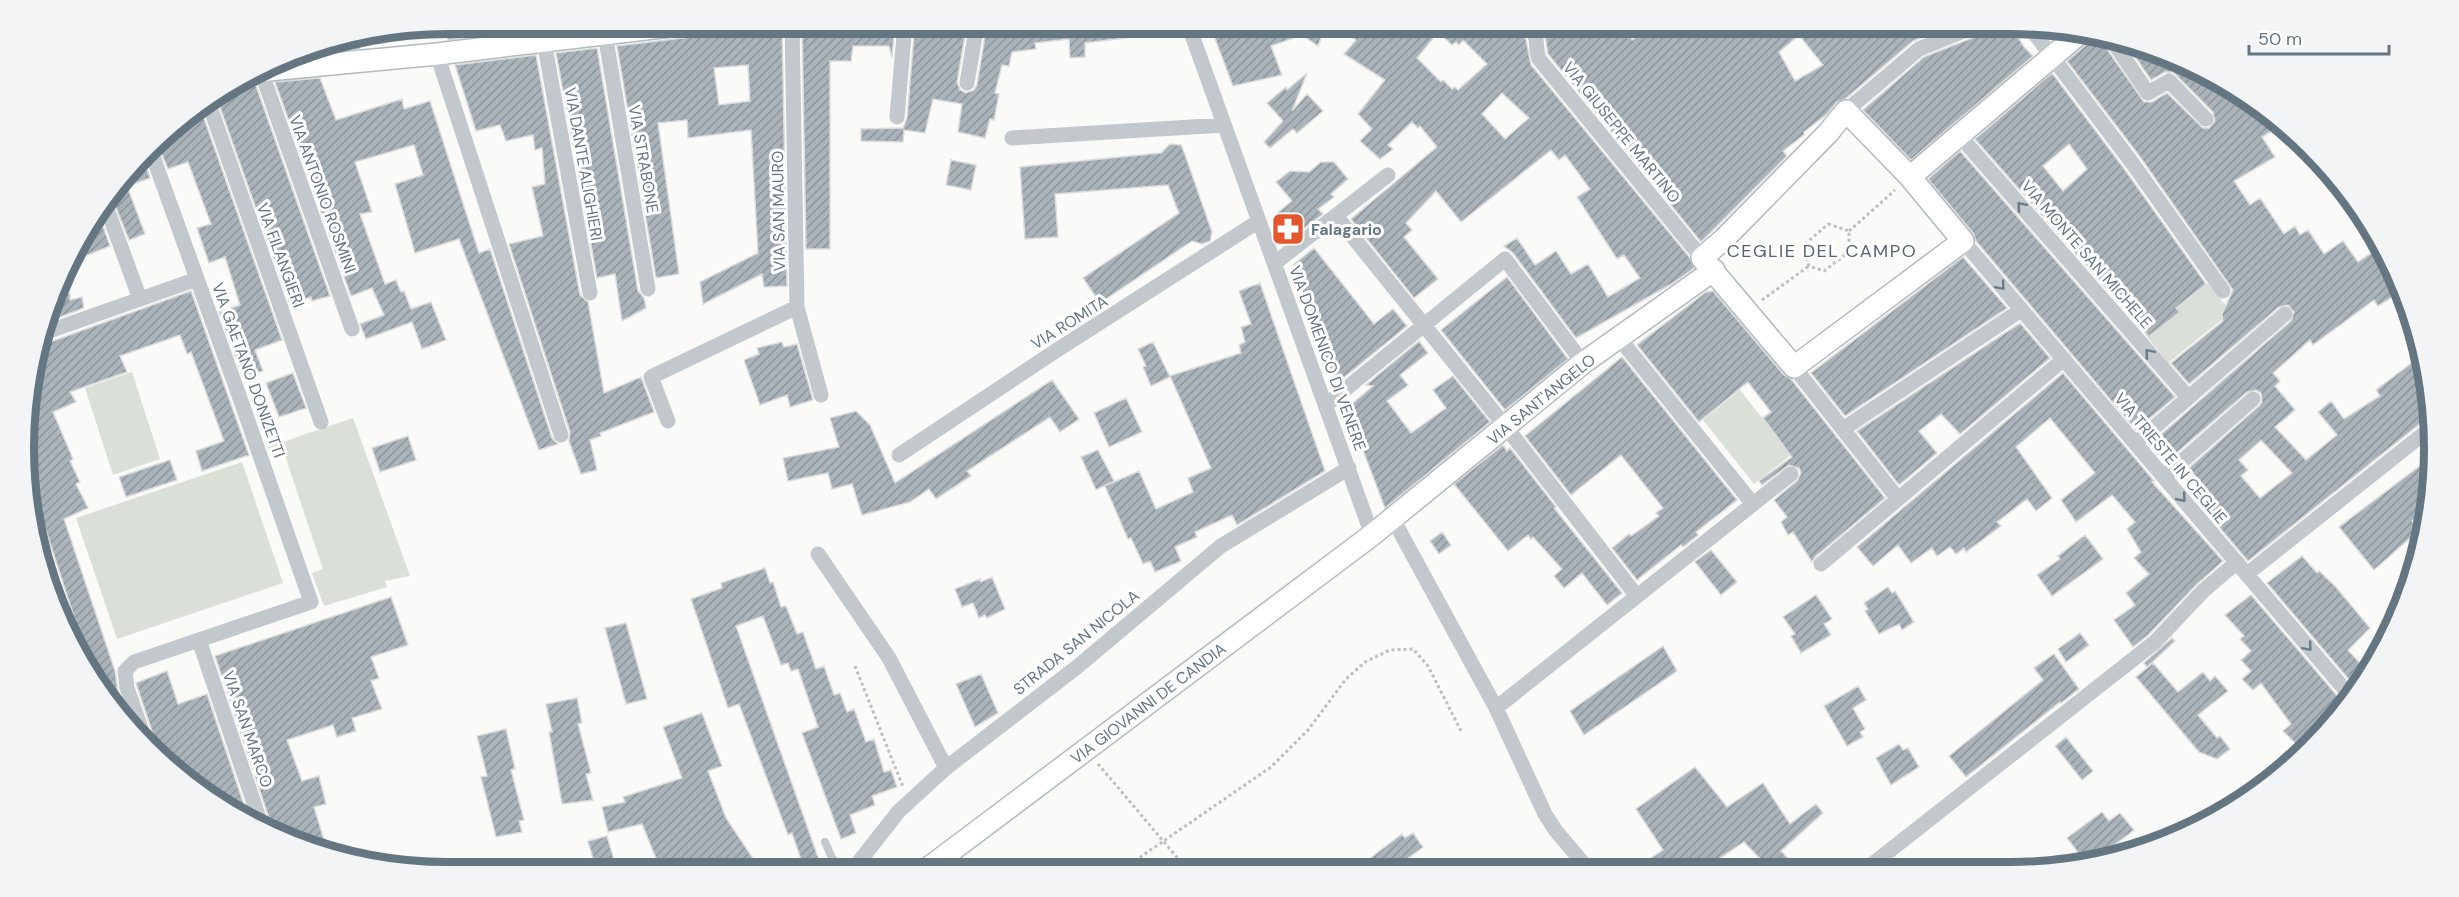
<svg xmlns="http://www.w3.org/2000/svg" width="2459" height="897" font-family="'DM Sans',sans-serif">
  <defs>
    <pattern id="building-hatch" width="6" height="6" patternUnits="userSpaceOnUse" patternTransform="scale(1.5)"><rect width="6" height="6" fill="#aab3b9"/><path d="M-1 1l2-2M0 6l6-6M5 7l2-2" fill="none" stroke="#8e969c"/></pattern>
  </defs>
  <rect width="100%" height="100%" fill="#fafaf8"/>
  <path fill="#dadfd7" d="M2208 283 2231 312 2168 363 2145 334Z
    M132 372 160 459 113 475 85 388Z
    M1740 390 1791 455 1754 484 1703 420Z
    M353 418 410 576 385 581 387 587 324 606 312 573 323 569 285 456 273 460 268 447Z
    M242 462 283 583 117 639 76 518Z"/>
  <path fill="url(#building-hatch)" stroke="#dcdcda" stroke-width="1.5" fill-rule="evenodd" d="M448 24H557L558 27 448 40 443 25Z
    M828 24H895L892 58 889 46H853L851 61H830V249H806L802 25Z
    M915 24H967L957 82 960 90 966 93 974 90 977 85 987 24H1124L1125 38 1085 43V57L1070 58 1069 39 1035 43 1036 49 1012 52 1009 66 1002 65 995 93 999 94 994 120 990 119 985 138 958 132 962 104 933 99 925 133 904 130 903 142 861 141V129L903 128 907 118Z
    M1213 24H1317V30L1323 33 1318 46 1302 35 1271 46 1282 75 1233 86 1211 28 1214 27Z
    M1337 24H1517L1526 40 1531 65 1690 258 1694 268 1673 283 1576 338 1513 253 1504 246 1517 238 1535 265 1556 251 1571 274 1588 264 1608 297 1640 278 1624 255 1617 259 1577 197 1590 189 1565 155 1559 160 1551 150 1461 222 1436 191 1406 223 1412 230 1404 237 1438 279 1414 298 1351 219 1437 147 1420 126 1418 128 1412 122 1388 145 1393 149 1380 159 1360 141 1372 129 1358 114 1385 80 1344 54 1356 40ZM1438 32 1452 45 1456 42 1459 45 1463 40 1487 64 1458 90 1455 87 1452 89 1443 80 1441 82 1417 58ZM1502 93 1529 118 1505 139 1482 114Z
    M1540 24H1613L1633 40 1648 24H1871L1875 31 1895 24H1955L1913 41 1845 99 1837 102 1827 114 1804 132V135L1783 151 1787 156 1701 242 1548 54 1545 35ZM1799 35 1823 65 1795 81 1779 52Z
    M1991 24H2010L2024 47 2033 56 1911 160 1863 110 1924 57 1985 33Z
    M782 26 787 286 764 287 762 274 703 304 700 282 758 253 751 130 688 138 687 120 658 123 679 274 656 278 617 46ZM748 65 750 101 719 105 714 68Z
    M2092 35 2101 36 2102 42 2144 102H2152L2167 93 2203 128H2209L2215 121 2213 112 2173 72H2165L2151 80 2124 40 2199 68 2269 112 2282 124 2262 137 2275 157 2234 181 2250 205 2260 198 2284 234 2295 226 2300 235 2308 230 2324 254 2343 241 2358 262 2382 246 2390 262 2386 265 2402 291 2378 306 2374 300 2313 345 2310 340 2273 373 2280 381 2275 386 2295 410 2275 427 2306 460 2337 435 2318 412 2331 401 2344 419 2380 396 2376 390 2413 362 2423 377 2427 375 2431 393 2432 417 2426 419 2248 561 2203 508 2213 499 2189 468 2259 406 2262 402 2261 393 2256 390 2247 392 2165 463 2149 445 2291 321 2294 312 2288 305 2279 307 2189 384 2171 363 2223 321 2222 314 2233 290 2141 158 2067 61 2088 43ZM2261 440 2292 473 2260 498 2241 476 2248 470 2239 460Z
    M597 48 638 291 644 298 646 308 622 321 615 274 597 278 556 53Z
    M536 55 580 295 588 302 604 393 641 377 654 412 600 433 601 436 590 440 597 470 581 474 569 441 570 432 509 244 543 236 532 187 545 184 542 148 535 150 533 135 506 141 500 125 476 131 455 65Z
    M1307 73 1292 111 1307 94 1323 111 1297 133 1293 129 1270 148 1264 142 1283 121 1267 103 1286 87 1287 90Z
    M2052 73 2125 170 2206 284 2176 308 2180 312 2149 336 2170 361 1975 139ZM2069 144 2087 169 2063 191 2043 166Z
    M247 76 255 83 330 296 312 301 311 297 290 304 216 96 221 92 242 90 239 79Z
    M320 78 336 120 402 99 404 109 430 101 479 253 490 249 552 438 558 444 539 450 459 239 415 253 395 184 423 175 414 145 355 162 372 212 360 214 385 284 396 280 401 292 404 291 411 309 431 302 446 340 422 349 412 322 366 339 360 324 384 315 372 288 351 296 275 82Z
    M200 107 282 340 255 350 263 371 243 377 219 312 240 305 225 257 209 263 197 228 211 224 188 162 168 169 157 143 169 129Z
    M1170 144 1181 145 1184 152 1212 232 1210 241 1202 244 1192 241 1100 303 1083 278 1179 213 1168 185 1055 194 1058 237 1025 239 1020 167 1161 153Z
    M1960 151 2175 397 2136 430 1976 241 1973 233 1928 179Z
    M144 160 150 178 127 186 145 234 129 240 112 198Z
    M951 160 976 165 971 190 946 185Z
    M1321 162H1334L1348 179 1331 194 1334 197 1318 209 1323 214 1293 237 1285 235 1277 213 1292 201 1276 182 1290 171 1309 172Z
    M99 215 110 246 85 256 79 240 92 234 89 226Z
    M1314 248 1374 324 1393 309 1407 326 1342 379 1335 378 1327 362 1318 335 1320 334 1308 298 1305 300 1293 265Z
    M1963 257 2007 308 1845 416 1811 373Z
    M1507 277 1568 359 1505 410 1441 330Z
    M1260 283 1325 471 1237 525 1232 515 1195 532 1197 537 1175 547 1181 561 1155 572 1150 561 1143 564 1131 538 1128 539 1105 486 1139 471 1156 509 1193 492 1188 478 1211 468 1170 376 1241 353 1239 345 1245 342 1241 327 1251 324 1239 291Z
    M191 291 249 455 202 471 196 451 224 441 191 352 187 354 180 335 120 356 127 372 70 392 76 402 53 412 73 459 70 461 80 482 76 484 88 508 64 519 115 671 118 691 127 718 95 684 89 672 79 642 80 635 41 515 36 509 31 495 28 393 39 346Z
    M1713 291 1784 375 1791 379 1885 498 1815 557 1812 562 1793 532 1788 535 1781 522 1787 517 1774 500 1797 481 1801 473 1799 468 1789 465 1762 485 1759 481 1792 457 1763 418 1771 412 1748 382 1699 422 1637 345 1706 292Z
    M70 293V300L82 297 84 308 44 323 55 294Z
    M2020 323 2050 358 1960 434 1941 414 1919 431 1937 453 1899 485 1857 431Z
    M1419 341 1428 353 1400 375 1408 385 1387 401 1411 433 1446 408 1433 390 1453 376 1490 422 1385 508 1347 408 1373 386 1366 385Z
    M782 342 784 347 797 344 813 400 790 407 787 395 760 405 744 360 759 354 757 348Z
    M1153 342 1170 377 1151 386 1143 367 1146 366 1138 349Z
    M1622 357 1737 500 1696 532 1698 535 1683 547 1681 545 1637 580 1612 548 1629 534 1631 536 1659 516 1656 513 1663 508 1621 455 1571 495 1525 436Z
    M293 373 306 408 279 417 266 383Z
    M2063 373 2154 481 2152 482 2223 561 2197 584 2148 635 2133 647 2114 620 2135 605 2126 593 2149 574 2134 558 2141 552 2127 529 2135 522 2112 495 2076 522 2061 500 2095 473 2050 418 2016 447 2052 498 2036 511 2027 499 1997 522 2001 526 1966 552 1964 548 1956 554 1950 547 1937 556 1932 548 1911 563 1898 545 1873 566 1857 547Z
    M1052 380 1079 419 1060 432 1050 417 967 471 971 476 936 499 929 489 910 502 862 515 852 484 832 489 828 473 788 481 783 458 839 447 830 418 856 411 870 425 895 483Z
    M1126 398 1142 432 1109 447 1094 413Z
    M408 436 416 460 380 472 372 448Z
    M1503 445 1507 451 1510 448 1556 507 1554 508 1622 593 1607 605 1582 573 1564 588 1554 576 1562 569 1533 537 1531 539 1528 535 1508 551 1454 484Z
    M1098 450 1114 481 1096 490 1081 457Z
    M2433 456 2434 477 2429 508 2412 521 2418 531 2374 570 2339 527Z
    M170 460 177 480 126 497 119 477Z
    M1442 532 1451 545 1439 554 1430 541Z
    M2085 535 2103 559 2052 596 2037 575 2060 559 2058 556Z
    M1711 550 1737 582 1721 595 1695 562Z
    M2302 556 2317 573 2319 571 2335 586 2370 628 2348 650 2369 673 2358 690 2267 583Z
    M765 568 770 583 773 582 781 607 786 606 797 634 803 632 816 669 824 666 834 695 840 693 847 712 854 709 866 742 874 739 884 772 891 770 897 787 872 796 875 805 850 815 856 833 841 839 802 733 818 727 798 669 791 671 788 663 781 665 763 616 736 626 819 860 803 865 792 833 788 835 739 704 728 708 691 599 722 588 721 583Z
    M992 577 1005 609 987 618 985 615 979 618 973 603 962 607 955 589 980 579 981 582Z
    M1888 587 1892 593 1895 591 1914 622 1902 630 1899 624 1879 634 1865 611 1868 609 1864 603Z
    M1816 595 1832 619 1824 624 1831 635 1801 653 1791 636 1795 634 1783 617Z
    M2251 595 2345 705 2304 752 2283 731 2291 724 2261 683 2253 690 2242 679 2251 671 2241 660 2251 651 2240 639 2244 636 2225 615Z
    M391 597 408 645 371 657 379 678 371 681 382 709 352 718 356 731 337 737 333 725 287 740 302 781 319 776 326 804 314 807 324 840 314 843 317 850 272 833V827L215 656Z
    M626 623 647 699 626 704 605 628Z
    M2080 633 2089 645 2066 662 2058 649Z
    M2172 638 2175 641 2147 667 2144 663Z
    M1663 646 1677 671 1584 735 1570 711Z
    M2054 654 2079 689 2061 703 2060 702 1966 777 1949 756 2043 680 2034 668Z
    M2153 663 2178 692 2203 672 2210 681 2215 676 2228 691 2198 715 2217 738 2220 736 2230 749 2217 759 2199 752 2136 677Z
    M167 671 178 704 207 694 250 823 190 785 149 741 152 736V731L136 683Z
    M981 674 998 713 975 727 956 684Z
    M1858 686 1866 700 1853 708 1865 729 1860 732 1863 737 1847 746 1824 706Z
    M577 698 582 723 578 724 591 773 586 774 593 800 562 804 549 732H552L546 704Z
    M702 713 722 766 708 771 726 818 762 872 662 873 642 824 608 832 602 807 625 802 623 797 682 778 663 727Z
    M506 729 515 769 511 770 524 820 519 821 522 832 496 837 481 777 487 776 477 736Z
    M2066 737 2093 771 2082 780 2055 746Z
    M1899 744 1903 750 1908 748 1919 767 1891 785 1876 758Z
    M1695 767 1727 807 1763 783 1790 824 1816 804 1823 813 1781 851 1799 870H1771L1744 842 1702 870H1633L1663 850 1636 809Z
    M2102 812 2109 821 2120 813 2134 830 2093 861 2086 863 2067 838Z
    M1413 833 1423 847 1391 871H1353L1402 834 1405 838Z
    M607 836 618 873H597L588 841Z"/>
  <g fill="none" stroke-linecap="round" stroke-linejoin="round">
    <defs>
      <path id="secondary" d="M258 71 437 54 687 24
        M1846 111 1910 177 1963 241 1794 367 1702 258 1724 239 1828 133Z
        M1910 177 2080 33
        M923 872 1372 535 1583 363 1714 270"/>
    </defs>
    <use href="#secondary" stroke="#b3babf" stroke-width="24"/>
    <path stroke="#bbbfc2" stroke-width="3" stroke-dasharray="3 3" stroke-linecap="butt" d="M1828 224 1849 231V252L1824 271 1809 266 1803 246Z
      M1849 231 1895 190
      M1762 300 1809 266
      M855 666 903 787
      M1098 764 1186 868
      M1120 871 1271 767 1308 730 1346 679 1365 662 1390 650 1413 649 1428 666 1461 731"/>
    <path stroke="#c3c8cc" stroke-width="8" d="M1322 27 1324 24
      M825 842 832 858 845 872"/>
    <path stroke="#c3c8cc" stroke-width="15" d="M567 24 570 39
      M792 24 797 307 821 395
      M1188 24 1372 535
      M1527 24C1542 40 1533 43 1539 59L1702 258
      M2029 26 2133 164 2223 291
      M605 34 648 289
      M2110 37 2148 93 2169 81 2206 119
      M349 40 357 63
      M544 42 590 293
      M437 54 561 435
      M261 71 352 329
      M967 83 977 24
      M208 101 321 422
      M1846 111 1919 49 1981 24
      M897 117 905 24
      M1959 135 2188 397
      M1012 138 1224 125
      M106 206 140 299
      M1336 216 1506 427 1636 595
      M1963 241 2352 698
      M1275 263 1388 175
      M41 334 197 279
      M1619 338 1753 504
      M1794 367 1898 499
      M1326 405 1505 259 1583 363
      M668 421 651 377 797 307
      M1843 429 2021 310
      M2136 443 2285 314
      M899 455 1054 352 1259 221
      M2164 477 2253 399
      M32 518 71 638
      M1393 519 1496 708 1545 814 1556 831 1589 870
      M818 554 889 658 946 768
      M1821 564 2064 359
      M2247 574 2432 427
      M199 640 263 830
      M1496 708 1791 474
      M143 734 127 688 125 671 134 662 311 602 241 401 151 151
      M1865 870 2155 642 2203 591 2237 562
      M851 872 899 811 946 768 1077 667 1221 546 1349 468"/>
    <use href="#secondary" stroke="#fff" stroke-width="21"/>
  </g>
  <defs><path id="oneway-chevron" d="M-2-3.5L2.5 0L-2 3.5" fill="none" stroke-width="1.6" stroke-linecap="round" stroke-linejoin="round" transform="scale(1.5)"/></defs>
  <g stroke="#6a7a87">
    <use href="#oneway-chevron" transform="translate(2021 206) rotate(-131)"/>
    <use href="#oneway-chevron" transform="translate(2001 286) rotate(50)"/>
    <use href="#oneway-chevron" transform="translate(2149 353) rotate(-131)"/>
    <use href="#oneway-chevron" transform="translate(2182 498) rotate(50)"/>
    <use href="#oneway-chevron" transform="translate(2308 647) rotate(50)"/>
  </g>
  <defs>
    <symbol id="pharmacy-square" viewBox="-11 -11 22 22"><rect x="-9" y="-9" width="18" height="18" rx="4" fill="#e4572e" stroke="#fff"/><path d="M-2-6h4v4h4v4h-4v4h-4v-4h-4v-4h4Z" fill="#fff"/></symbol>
  </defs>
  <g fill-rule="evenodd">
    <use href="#pharmacy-square" x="1269" y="210" width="38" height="38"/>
  </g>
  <g text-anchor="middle" stroke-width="6" stroke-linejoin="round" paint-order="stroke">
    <g font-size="16" fill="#657683" stroke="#fff">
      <text transform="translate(1622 132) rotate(51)" y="6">VIA GIUSEPPE MARTINO</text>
      <text transform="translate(644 159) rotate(80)" y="6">VIA STRABONE</text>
      <text transform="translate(584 164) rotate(80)" y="6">VIA DANTE ALIGHIERI</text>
      <text transform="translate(323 194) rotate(70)" y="6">VIA ANTONIO ROSMINI</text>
      <text transform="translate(778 211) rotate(-91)" y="6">VIA SAN MAURO</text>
      <text transform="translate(2087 254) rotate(49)" y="6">VIA MONTE SAN MICHELE</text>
      <text transform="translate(281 255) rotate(70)" y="6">VIA FILANGIERI</text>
      <text transform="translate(1069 322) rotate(-32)" y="6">VIA ROMITA</text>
      <text transform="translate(1328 358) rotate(70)" y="6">VIA DOMENICO DI VENERE</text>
      <text transform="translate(249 370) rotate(70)" y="6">VIA GAETANO DONIZETTI</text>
      <text transform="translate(1541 399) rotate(-39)" y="6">VIA SANT'ANGELO</text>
      <text transform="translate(2171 458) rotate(50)" y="6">VIA TRIESTE IN CEGLIE</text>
      <text transform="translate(1076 642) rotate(-39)" y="6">STRADA SAN NICOLA</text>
      <text transform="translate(1148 703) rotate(-37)" y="6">VIA GIOVANNI DE CANDIA</text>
      <text transform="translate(248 729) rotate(71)" y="6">VIA SAN MARCO</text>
    </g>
    <g font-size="16" font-weight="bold" fill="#657683" stroke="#fff" text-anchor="start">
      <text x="1311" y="235">Falagario</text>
    </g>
    <g font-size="18" letter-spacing="1.5" fill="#57646e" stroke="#fff">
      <text x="1822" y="257">CEGLIE DEL CAMPO</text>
    </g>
  </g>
  <path d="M0 0H2459V897H0ZM448 34H2010A414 414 0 0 1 2424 448V448A414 414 0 0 1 2010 862H448A414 414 0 0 1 34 448V448A414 414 0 0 1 448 34Z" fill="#f3f4f5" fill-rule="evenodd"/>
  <path fill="none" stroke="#657683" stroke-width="8" d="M448 34H2010A414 414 0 0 1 2424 448V448A414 414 0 0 1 2010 862H448A414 414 0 0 1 34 448V448A414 414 0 0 1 448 34Z"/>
  <path d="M2249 45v9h140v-9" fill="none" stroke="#657683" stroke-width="3"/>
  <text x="2258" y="45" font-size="18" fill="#657683" stroke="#ffffff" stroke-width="4.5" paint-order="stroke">50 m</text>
</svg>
